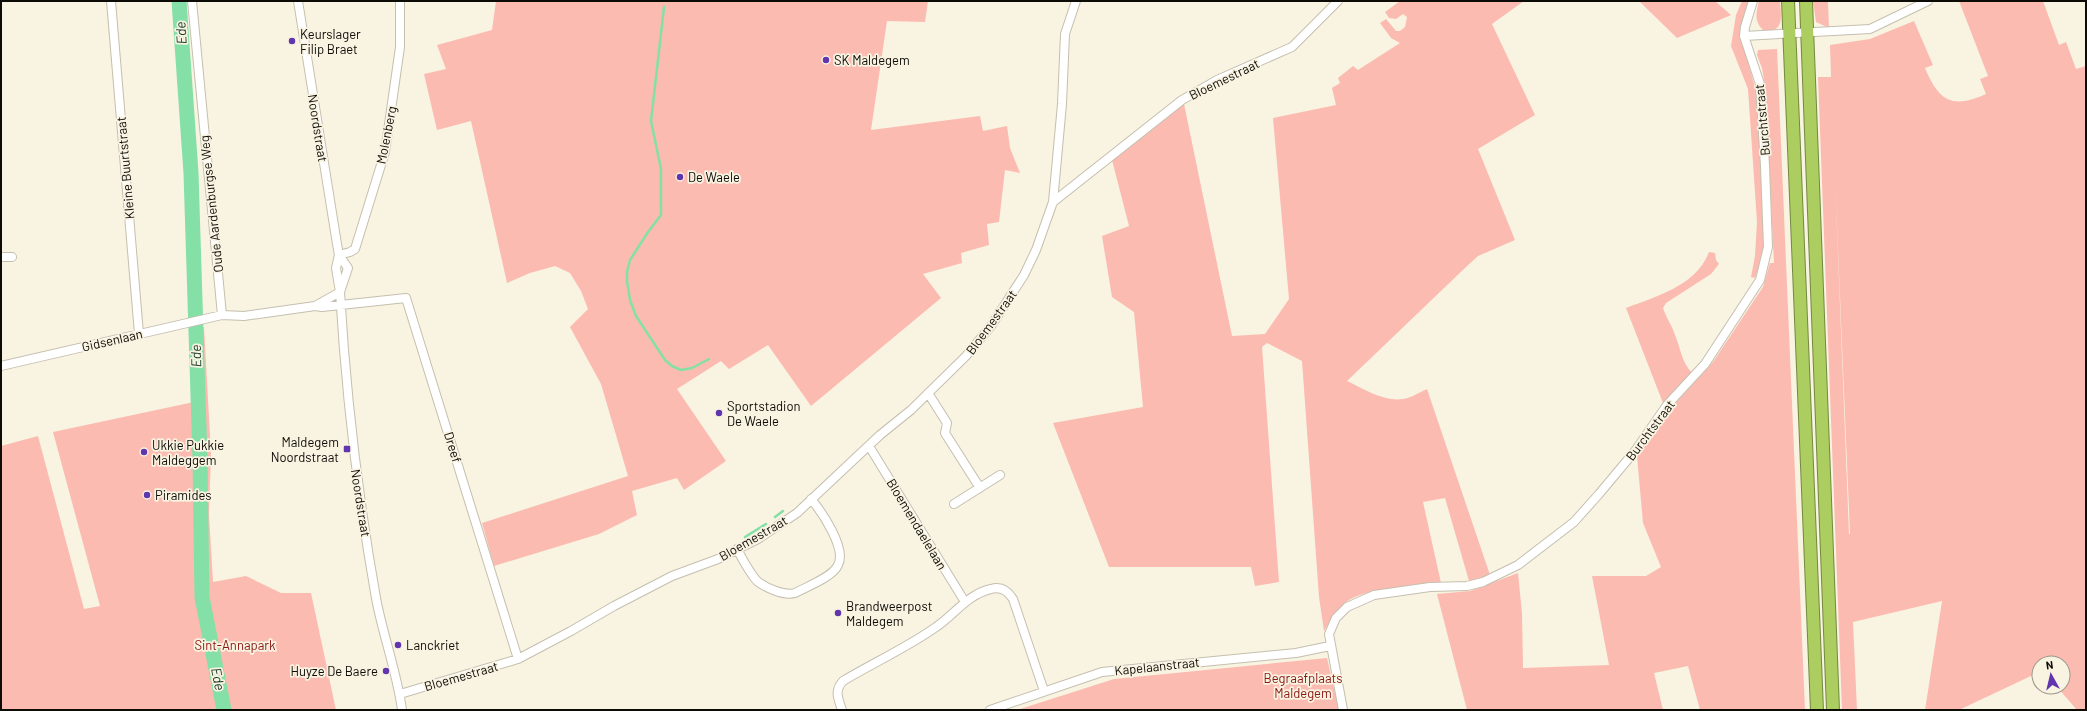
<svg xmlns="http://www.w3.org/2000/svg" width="2087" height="711" font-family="Barlow,sans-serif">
  <rect width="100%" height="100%" fill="#f9f3e2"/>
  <path fill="#fcbbb0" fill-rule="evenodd" d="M496 1H928L925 22 887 21 871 130 980 116 983 131 1007 126 1010 148 1020 173 1005 170 999 222 987 224 989 245 961 253 962 263 923 274 941 298 811 406 768 345 729 369 721 361 677 389 726 461 684 490 677 478 632 491 637 515 599 534 494 566 482 523 628 476 601 384 570 327 588 309 581 291 570 273 555 266 530 273 507 283 471 121 437 130 424 74 446 69 437 45 492 30Z
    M1400 1H1524L1492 24 1535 115 1478 149 1515 240 1478 256 1466 267 1347 381C1364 389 1384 402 1403 399 1411 398 1420 392 1427 389L1490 575 1469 581 1445 498 1423 502 1441 583C1418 586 1361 588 1345 603 1337 611 1330 621 1324 631L1319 597 1302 361 1267 343 1262 347 1279 582 1255 586 1251 567H1109L1053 423 1143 407 1134 312 1112 297 1102 236 1129 226 1112 160 1184 104 1232 336 1265 334 1289 299 1273 118 1336 105 1332 88 1340 83 1338 78 1353 66 1358 70 1400 43 1391 38 1380 23 1386 19 1396 31H1400L1405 27 1407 17 1403 14 1396 19 1389 18 1385 12Z
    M1639 1H1715L1731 15 1677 38Z
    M1742 1H1749L1740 32 1757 95 1764 245 1761 261 1755 278 1751 277 1755 256 1757 222 1748 89 1731 46 1736 15Z
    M1759 1H1780C1781 16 1785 34 1763 30 1754 21 1756 13 1759 1Z
    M1813 1H1828L1829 28 1816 22Z
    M1959 1H2043L2059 45 2066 42 2076 69 2086 66V710H2077L2057 687H2063V663H2039V672L1959 710H1925L1942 601 1853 622 1857 710H1842L1818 77H1831L1830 45 1870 39 1914 21 1933 65 1925 68C1939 102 1953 109 1986 94L1980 79 1988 76ZM1835 179 1850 534H1849Z
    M1777 49 1805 710H1700L1688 666 1654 673 1663 710H1467L1437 594 1470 591 1518 573 1522 613 1523 668 1609 665 1592 576H1646L1661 567 1643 523 1637 456 1651 439 1672 407 1713 362 1763 287 1770 263H1774L1765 86 1762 68 1757 55 1758 50Z
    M1709 252 1715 253 1716 260 1719 264 1711 274 1666 303 1663 308C1666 318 1672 325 1675 335 1681 349 1681 361 1692 373L1663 403 1626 308C1657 296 1696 286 1709 252Z
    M204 327 211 453 209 515 213 582 246 576 281 593H311L336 710H1V446L38 436 84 609 100 606 53 432 194 402 196 328Z
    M1327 658 1339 710H1017L1114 679Z"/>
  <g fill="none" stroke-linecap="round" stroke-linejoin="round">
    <path stroke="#84e0a6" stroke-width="2.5" d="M664 7 651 121 661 169V215L648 232 630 260 627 272V281L630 300 636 316 665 360 672 366 681 370 692 368 709 359
      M775 517 783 511
      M745 537 766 524"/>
    <path stroke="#84e0a6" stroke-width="15" d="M179 1 191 173 200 459 202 597 224 710"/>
    <defs>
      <path id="minor" d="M111 1 139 334
        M192 1 222 315
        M298 1 337 244 339 255 348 268 340 292
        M1744 36 1745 27 1753 1
        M1053 202 1182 100 1217 80 1292 47 1338 1
        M339 255 336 268 340 292C346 395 358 497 376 598 383 636 397 672 402 710
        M339 255 350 252 355 249 385 152 400 47V1
        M1 257H12
        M315 306 340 292
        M1 366 222 315 244 316 315 306 322 307 406 298 518 659
        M928 393 947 423 945 433 980 488
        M869 446 965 602
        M954 504 1000 475
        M737 549C743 560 749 572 757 581 766 588 784 596 795 593 806 587 833 577 838 565 847 549 822 512 811 499
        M400 694 518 659 571 631 614 606 672 576 718 559 758 539 797 513 880 435 911 410 966 356 991 326 1024 275 1036 250 1053 202 1062 104 1065 34 1076 1
        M842 710C838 698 834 691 843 681 873 663 908 647 936 627 954 615 968 594 991 589 1001 586 1008 591 1013 599L1044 691
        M990 710 1102 672 1296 653 1330 646
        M1343 710 1329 634 1336 618 1347 607 1374 595 1430 587 1467 586 1483 582 1518 565 1561 532 1574 522 1599 494 1635 451 1667 405 1705 364 1760 280 1768 247 1765 166 1760 84 1744 36 1870 29 1928 1"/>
      <path id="highway" d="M1788 1 1817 710
        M1806 1 1833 710"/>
    </defs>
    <use href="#minor" stroke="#c5bfaf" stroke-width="10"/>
    <use href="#highway" stroke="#748940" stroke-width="14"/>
    <use href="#minor" stroke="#fff" stroke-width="8"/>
    <use href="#highway" stroke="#accd5f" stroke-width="12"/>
  </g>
  <g fill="#6035ad" stroke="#f9f3e2" stroke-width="1.5">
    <circle cx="292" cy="41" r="4"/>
    <circle cx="826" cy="60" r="4"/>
    <circle cx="680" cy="177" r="4"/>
    <circle cx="719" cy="413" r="4"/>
    <rect x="343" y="445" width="8" height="8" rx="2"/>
    <circle cx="144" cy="452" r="4"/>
    <circle cx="147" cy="495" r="4"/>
    <circle cx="838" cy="613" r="4"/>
    <circle cx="398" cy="645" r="4"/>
    <circle cx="386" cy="671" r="4"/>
  </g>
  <g text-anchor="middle" stroke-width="3.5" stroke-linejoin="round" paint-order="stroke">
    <g font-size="13" fill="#0d0b06" stroke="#f9f3e2" text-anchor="start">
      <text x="300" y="39">Keurslager<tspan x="300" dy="15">Filip Braet</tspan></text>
      <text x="834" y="65">SK Maldegem</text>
      <text x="688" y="182">De Waele</text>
      <text x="727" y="411">Sportstadion<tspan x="727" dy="15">De Waele</tspan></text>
      <text x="339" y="447" text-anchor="end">Maldegem<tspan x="339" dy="15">Noordstraat</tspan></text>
      <text x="152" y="450">Ukkie Pukkie<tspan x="152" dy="15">Maldeggem</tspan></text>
      <text x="155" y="500">Piramides</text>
      <text x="846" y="611">Brandweerpost<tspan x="846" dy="15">Maldegem</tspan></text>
      <text x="406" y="650">Lanckriet</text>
      <text x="378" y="676" text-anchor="end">Huyze De Baere</text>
    </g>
    <g font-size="13" fill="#0d0b06" stroke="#f9f3e2">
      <text transform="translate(1224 79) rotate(-26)" y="5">Bloemestraat</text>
      <text transform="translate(1762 120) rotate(-95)" y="5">Burchtstraat</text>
      <text transform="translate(318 128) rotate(81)" y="5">Noordstraat</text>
      <text transform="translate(386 135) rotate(-79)" y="5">Molenberg</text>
      <text transform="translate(125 168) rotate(-95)" y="5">Kleine Buurtstraat</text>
      <text transform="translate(211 204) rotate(-96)" y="5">Oude Aardenburgse Weg</text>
      <text transform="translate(991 322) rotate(-54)" y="5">Bloemestraat</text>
      <text transform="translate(112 340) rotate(-13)" y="5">Gidsenlaan</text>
      <text transform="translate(1650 430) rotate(-53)" y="5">Burchtstraat</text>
      <text transform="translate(453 447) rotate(73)" y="5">Dreef</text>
      <text transform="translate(361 503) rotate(81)" y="5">Noordstraat</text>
      <text transform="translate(917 524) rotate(59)" y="5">Bloemendaelelaan</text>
      <text transform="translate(753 538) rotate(-30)" y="5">Bloemestraat</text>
      <text transform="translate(1157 666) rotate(-6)" y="5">Kapelaanstraat</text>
      <text transform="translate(461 676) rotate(-16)" y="5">Bloemestraat</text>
    </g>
    <g font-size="13" fill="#8a150f" stroke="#f9f3e2">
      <text x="235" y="650">Sint-Annapark</text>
      <text x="1303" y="683">Begraafplaats<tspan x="1303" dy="15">Maldegem</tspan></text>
    </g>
    <g font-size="14" font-style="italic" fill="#143b24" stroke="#f9f3e2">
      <text transform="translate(181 33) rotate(-94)" y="5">Ede</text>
      <text transform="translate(196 356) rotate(-91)" y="5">Ede</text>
      <text transform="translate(218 679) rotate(79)" y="5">Ede</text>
    </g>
  </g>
  <rect width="2087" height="711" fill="none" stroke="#0d0b06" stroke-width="4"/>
  <g transform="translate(2051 675) rotate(352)"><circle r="19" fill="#f9f3e2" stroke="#9b968a"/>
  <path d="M0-3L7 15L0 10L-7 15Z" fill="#6035ad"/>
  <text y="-6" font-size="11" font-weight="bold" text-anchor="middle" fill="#0d0b06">N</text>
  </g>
</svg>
